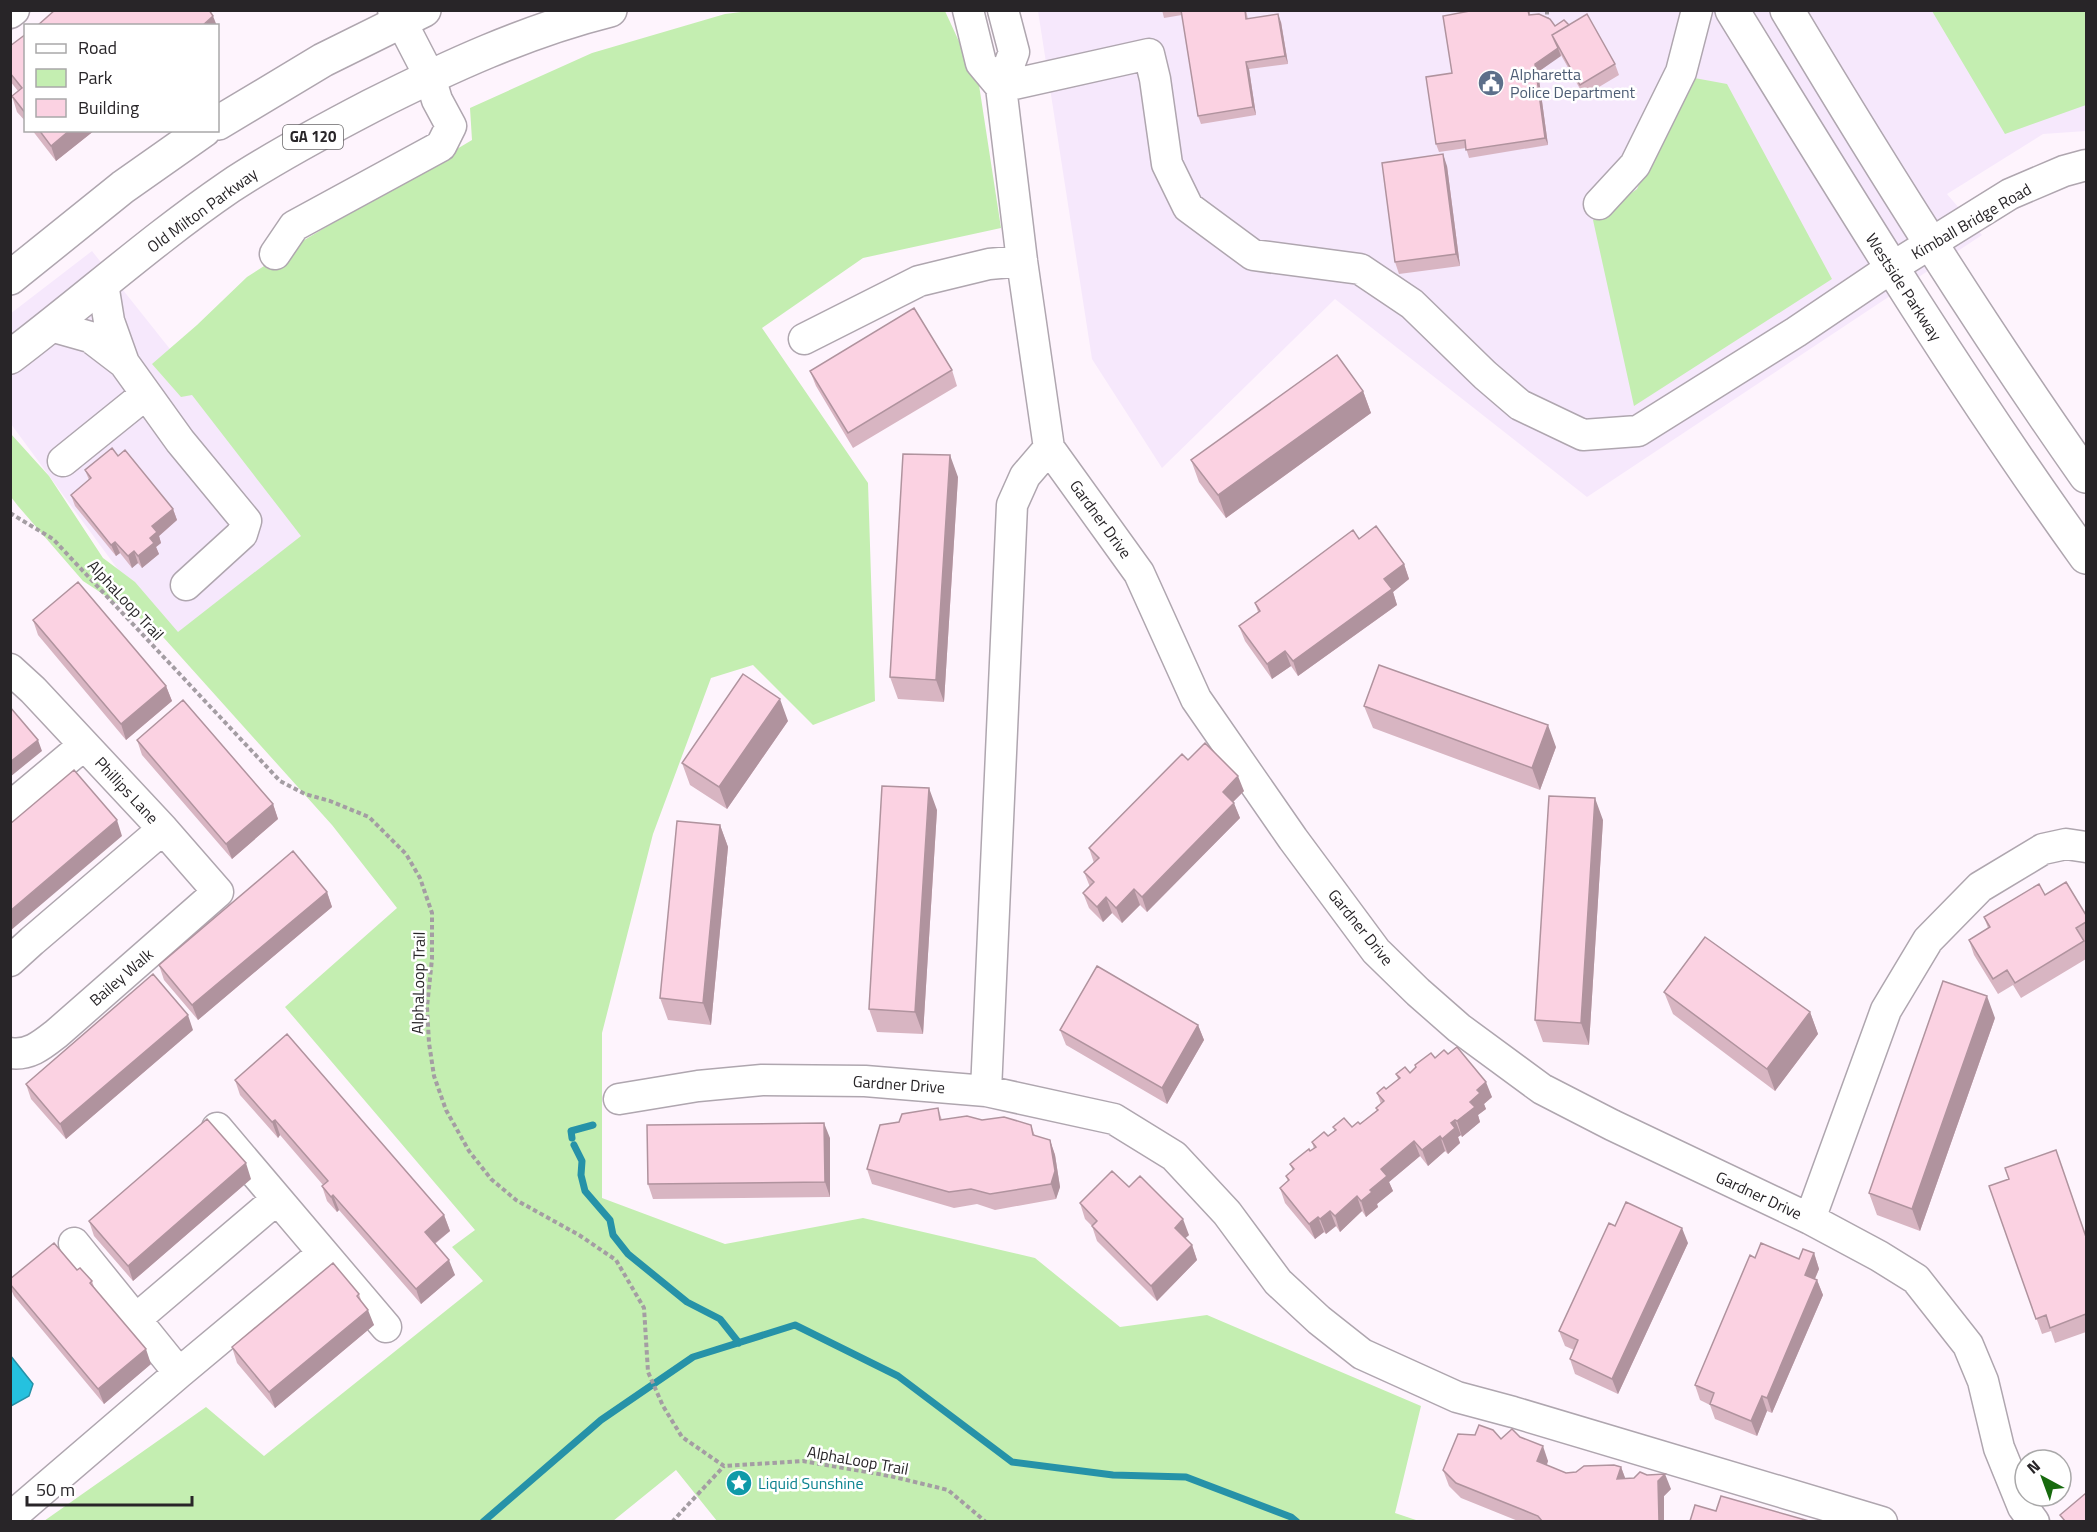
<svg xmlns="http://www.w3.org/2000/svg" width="2097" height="1532" font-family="'Titillium Web',sans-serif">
  <rect width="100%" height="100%" fill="#fef4fd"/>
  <path fill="#f6e8fc" d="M1038 11H2086V131L2043 134 1947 194 1982 235 1587 497 1335 299 1162 468 1092 359Z
    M92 251 317 534 172 643 11 424 10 314Z"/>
  <path fill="#c4eeb1" d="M749 11H945L979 85 1001 228 863 258 762 328 868 483 875 701 813 725 753 665 711 678 653 834 602 1033V1198L725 1244 863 1218 1035 1258 1120 1327 1207 1315 1421 1406 1395 1513 1419 1521H717L676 1470 613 1521H44L206 1407 264 1456 483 1281 452 1247 475 1230 285 1007 397 908 332 825 155 628 83 581 18 506 11 497V434L49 476 103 558 135 582 178 632 301 536 192 395 181 397 152 364 197 325 247 277 306 239 472 140 470 108 592 53 725 14Z
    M1932 11H2086V105L2005 134Z
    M1689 77 1727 84 1832 279 1634 406 1593 220 1637 189Z"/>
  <path fill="#25c1df" stroke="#2692a8" stroke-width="1.5" d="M10 1355 33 1384 29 1396 11 1406Z"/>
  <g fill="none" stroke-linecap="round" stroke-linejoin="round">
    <path stroke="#2692a8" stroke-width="7" d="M572 1138 571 1131 593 1125
      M574 1145 582 1161 581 1175 585 1191 610 1220 613 1235 628 1254 687 1302 720 1319 739 1343
      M483 1522 601 1420 693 1357 795 1325 898 1376 1012 1462 1113 1475 1186 1477 1291 1517 1297 1522"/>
    <defs>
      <path id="minor" d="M968 10 981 63 1001 87
        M1003 10 1014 52 1001 87 1022 261 1049 448 1139 573 1196 699 1293 839 1376 951 1418 992 1459 1028 1542 1089 1612 1125 1810 1219 1879 1256 1916 1279 1968 1345 1983 1381 1999 1448 2023 1507 2034 1522
        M10 13 14 10
        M1001 87 1149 54 1155 79 1167 164 1188 207 1253 255 1360 269 1412 304 1485 375 1520 405 1583 435 1638 431 1796 332 1891 268 2010 194 2064 171 2086 165
        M1599 204 1635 165 1681 72 1697 10
        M275 254 294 226 441 146 451 126 437 100 430 77 401 21 393 10
        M103 284 109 321 124 363
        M51 326 90 337 124 363 180 441 246 521 242 534 186 585
        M804 339 919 281 989 264 1022 261
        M63 461 146 394
        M10 669 33 690 163 829 218 892 56 1034C42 1045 29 1056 10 1053
        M10 807 84 745
        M10 961 32 941 163 829
        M986 1091 1012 505 1025 476 1049 448
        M619 1099 698 1086 762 1080 865 1081 986 1091 1114 1119 1174 1156 1227 1213 1278 1282 1319 1320 1362 1354 1457 1397 1513 1412 1882 1522
        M217 1128 386 1327
        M1810 1219 1886 1010 1928 940 1980 887 2043 849 2066 844 2086 847
        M74 1243 179 1373
        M136 1319 277 1199
        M10 1518 179 1373 323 1253"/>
      <path id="major" d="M1732 10C1846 195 1959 381 2086 557
        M1787 10C1882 169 1980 325 2086 476"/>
      <path id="highway" d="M218 123 323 60 424 10
        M10 278 123 187 204 130
        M10 357C84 301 153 239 229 187 274 157 323 131 371 106 448 67 526 31 610 10"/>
    </defs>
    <use href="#minor" stroke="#afa6af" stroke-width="33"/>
    <use href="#major" stroke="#afa6af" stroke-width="36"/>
    <use href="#highway" stroke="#afa6af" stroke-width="36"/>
    <path stroke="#a49da3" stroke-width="4" stroke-dasharray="4.5 3" stroke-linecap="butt" d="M1547 10V20
      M10 513 53 539 280 781 305 794 330 801 369 817 406 854 420 878 432 913V959L427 1007 429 1043 434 1076 446 1110 469 1151 491 1179 516 1200 579 1235 616 1260 644 1308 648 1372 663 1406 682 1437 724 1466 803 1461 890 1476 948 1490 986 1522
      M672 1522 724 1466"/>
    <use href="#minor" stroke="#fff" stroke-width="30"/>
    <use href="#major" stroke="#fff" stroke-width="33"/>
    <use href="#highway" stroke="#fff" stroke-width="33"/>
  </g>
  <path fill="#d8b5c2" d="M1162 10H1246L1248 19 1281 22 1288 64 1249 69 1256 115 1201 124 1198 116 1182 15 1164 18Z
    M1475 10H1530V15L1555 26 1615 64 1619 75 1584 96 1561 55 1538 72 1548 145 1469 158 1466 148 1439 152 1436 144 1452 73Z
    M26 34V122L17 112 12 96 18 91 10 81V46Z
    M32 130H95L56 161Z
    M1447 166 1460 266 1399 274 1395 262Z
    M952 370 957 386 853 448 816 386 810 371Z
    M1363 391 1371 413 1226 518 1199 482 1191 460Z
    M118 456 173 509 177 520 159 536 161 543 156 547 159 554 142 568 138 563 132 568 120 553 116 556 75 506 71 495 89 480 85 470Z
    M958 477 944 702 898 699 890 677Z
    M1359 539 1404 564 1409 579 1393 592 1397 605 1298 676 1291 666 1272 679 1245 641 1239 626 1258 612 1255 603Z
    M33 620 166 686 172 701 126 740 38 635Z
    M1364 706 1556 747 1540 790 1373 728Z
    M788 721 727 809 690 785 682 763Z
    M137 740 273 804 278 819 232 859 142 755Z
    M1188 760 1244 791 1233 802 1240 818 1147 912 1140 905 1122 923 1112 913 1103 922 1089 908 1083 893 1090 887 1084 872 1094 863 1089 848Z
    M937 810 923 1034 877 1032 869 1009Z
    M1603 820 1589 1045 1543 1042 1535 1020Z
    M720 825 728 847 711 1025 668 1020 660 998Z
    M327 892 332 907 198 1020 164 980 159 965Z
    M2045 895 2086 915V941L2085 942 2086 947V959L2021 998 2013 985 1998 994 1974 955 1969 940 1988 928 1984 917Z
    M1664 992 1810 1012 1818 1034 1775 1091 1673 1014Z
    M1995 1018 1920 1231 1877 1215 1869 1193Z
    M1198 1025 1204 1040 1167 1104 1066 1045 1060 1030Z
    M193 1030 66 1139 31 1099 26 1084Z
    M1435 1058 1492 1097 1484 1104 1486 1109 1478 1115 1480 1122 1462 1137 1461 1135 1458 1137 1460 1143 1448 1154 1445 1151 1428 1166 1420 1156 1389 1182 1393 1191 1377 1204 1378 1207 1366 1217 1362 1211 1340 1232 1336 1226 1326 1234 1324 1232 1315 1239 1285 1203 1280 1188 1288 1181 1286 1176 1293 1171 1290 1164 1314 1149 1312 1142 1328 1136 1335 1130 1333 1127H1352L1360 1124 1377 1110 1376 1108 1381 1104 1377 1093 1386 1089 1398 1079 1396 1074 1410 1073 1416 1068 1415 1065Z
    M235 1080 444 1215 450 1231 435 1244 455 1275 421 1304 339 1210 337 1212 327 1201 322 1186 323 1185 280 1135 278 1138 240 1095Z
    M938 1108 942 1120H982L1031 1125 1035 1136 1050 1140 1055 1155 1060 1187 1056 1199 995 1210 977 1204 954 1208 872 1184 867 1169 899 1122Z
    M830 1138V1197L653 1199 648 1184Z
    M251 1179 133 1281 94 1236 89 1221Z
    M1989 1186 2086 1236V1332L2055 1343 2051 1331 2042 1334Z
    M1129 1187 1189 1235 1185 1238 1192 1245 1197 1260 1157 1301 1097 1241 1092 1226 1085 1219 1080 1203Z
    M1615 1226 1688 1243 1618 1394 1575 1374 1570 1359 1574 1350 1565 1346 1559 1331Z
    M1814 1253 1819 1269 1815 1279 1817 1280 1823 1295 1772 1413 1767 1411 1757 1436 1715 1419 1710 1405 1700 1400 1695 1385 1755 1258 1799 1259Z
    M77 1270 92 1281 94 1287 151 1364 104 1404 14 1296 10 1287V1279Z
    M359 1294 362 1303 374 1325 275 1408 237 1363 232 1347Z
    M1520 1437 1548 1461 1547 1465 1566 1473 1621 1467 1625 1478 1671 1489 1664 1496V1521H1518L1461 1498 1449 1486 1443 1470 1501 1439Z"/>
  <path fill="#b0939e" d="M1278 14 1281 22 1288 64 1285 56Z
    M213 16 217 26H202Z
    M1558 48 1561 56 1538 72 1548 145 1545 138 1535 64Z
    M1246 62 1249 69 1256 115 1253 107Z
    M70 130H95L56 161 51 146Z
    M1443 154 1447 166 1460 266 1456 254Z
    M1363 391 1371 413 1226 518 1218 495Z
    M950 455 958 477 944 702 936 680Z
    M173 509 177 520 159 536 161 543 156 547 159 554 142 568 138 556 150 538 152 526Z
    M115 542 120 553 116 556 111 545Z
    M134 551 138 563 132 568 128 556Z
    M1404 564 1409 579 1393 592 1397 605 1298 676 1293 661 1384 579Z
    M1285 651 1291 666 1272 679 1267 664Z
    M166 686 172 701 126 740 121 724Z
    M780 699 788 721 727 809 719 787Z
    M1548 725 1556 747 1540 790 1532 768Z
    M38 740 42 751 10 777V762Z
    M1238 776 1244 791 1228 807 1223 792Z
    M929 788 937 810 923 1034 915 1012Z
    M1595 798 1603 820 1589 1045 1581 1023Z
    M1234 803 1240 818 1147 912 1142 897Z
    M273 804 278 819 232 859 226 844Z
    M117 820 122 836 10 931V911Z
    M720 825 728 847 711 1025 703 1003Z
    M1134 889 1140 905 1122 923 1116 908Z
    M327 892 332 907 198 1020 192 1005Z
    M1106 897 1112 913 1103 922 1097 907Z
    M1987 996 1995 1018 1920 1231 1912 1209Z
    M1810 1012 1818 1034 1775 1091 1767 1069Z
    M188 1015 193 1030 66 1139 60 1124Z
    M1198 1025 1204 1040 1167 1104 1162 1088Z
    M1486 1082 1492 1097 1484 1104 1486 1109 1478 1115 1480 1122 1462 1137 1457 1121 1477 1090Z
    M275 1120 280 1135 278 1138 272 1122Z
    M1455 1120 1461 1135 1458 1137 1460 1143 1448 1154 1442 1139 1451 1123Z
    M824 1123 830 1138V1197L825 1182Z
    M1440 1136 1445 1151 1428 1166 1422 1150Z
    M1050 1140 1055 1155 1060 1187 1056 1199 1051 1184Z
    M1414 1141 1420 1156 1389 1182 1393 1191 1377 1204 1378 1207 1366 1217 1361 1201 1370 1190 1381 1169Z
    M246 1163 251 1179 133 1281 128 1266Z
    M333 1195 339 1210 337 1212 331 1197Z
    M1357 1196 1362 1211 1340 1232 1335 1216Z
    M1330 1211 1336 1226 1326 1234 1320 1219Z
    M444 1215 450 1231 430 1247 425 1232Z
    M1318 1217 1324 1232 1315 1239 1309 1224Z
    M1183 1219 1189 1235 1180 1243 1175 1228Z
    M1682 1228 1688 1243 1618 1394 1612 1379Z
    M1192 1245 1197 1260 1157 1301 1151 1286Z
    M1814 1253 1819 1269 1810 1290 1805 1275Z
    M449 1260 455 1275 421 1304 416 1289Z
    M1817 1280 1823 1295 1772 1413 1767 1398Z
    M368 1310 374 1325 275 1408 269 1392Z
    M146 1349 151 1364 104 1404 98 1389Z
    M1762 1396 1767 1411 1757 1436 1751 1421Z
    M1543 1446 1548 1461 1542 1476 1537 1461Z
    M1621 1467 1627 1483 1617 1479Z
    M1665 1474 1671 1489 1664 1496V1521H1659L1658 1481Z"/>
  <path fill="#fbd2e2" stroke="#b0939e" stroke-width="1.5" d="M55 10H209L213 16 202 26H37Z
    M1181 10H1245L1246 19 1278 14 1285 56 1246 62 1253 107 1198 116Z
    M1475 10H1528L1529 15 1539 14 1550 19 1555 26 1564 20 1569 25 1552 35 1558 48 1535 64 1545 138 1466 150 1465 140 1436 144 1426 77 1452 73 1443 16Z
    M1587 14 1615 64 1580 85 1552 35Z
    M26 34V114L12 96 22 88 10 73V46Z
    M39 130H70L51 146Z
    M1443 154 1456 254 1395 262 1382 163Z
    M914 308 952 370 848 433 810 371Z
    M1337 355 1363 391 1218 495 1191 460Z
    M112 448 118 456 125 450 173 509 152 526 157 532 150 538 154 543 138 556 134 551 128 556 115 542 111 545 71 495 91 478 85 470Z
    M903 454 950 455 936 680 890 677Z
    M1376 526 1404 564 1384 579 1392 589 1293 661 1285 651 1267 664 1239 626 1260 611 1255 603 1353 530 1359 539Z
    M78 582 166 686 121 724 33 620Z
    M1379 665 1548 725 1532 768 1364 706Z
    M743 674 780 699 719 787 682 763Z
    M183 700 273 804 226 844 137 740Z
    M10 707 38 740 10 762Z
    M1205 743 1238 776 1223 792 1234 803 1142 897 1134 889 1116 908 1106 897 1097 907 1083 893 1094 882 1084 872 1099 858 1089 848 1182 754 1188 760Z
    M74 770 117 820 10 911V824Z
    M882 786 929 788 915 1012 869 1009Z
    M1549 796 1595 798 1581 1023 1535 1020Z
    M677 821 720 825 703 1003 660 998Z
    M293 851 327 892 192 1005 159 965Z
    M2066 882 2086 915V922L2076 928 2084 941 2015 983 2007 970 1993 979 1969 940 1990 927 1984 917 2039 884 2045 895Z
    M1705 937 1810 1012 1767 1069 1664 992Z
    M1097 966 1198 1025 1162 1088 1060 1030Z
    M153 974 188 1015 60 1124 26 1084Z
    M1943 981 1987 996 1912 1209 1869 1193Z
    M287 1034 444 1215 425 1232 449 1260 416 1289 333 1195 331 1197 322 1186 328 1181 275 1120 272 1122 235 1080Z
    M1457 1047 1486 1082 1477 1090 1480 1093 1470 1102 1475 1107 1457 1121 1455 1120 1451 1123 1455 1128 1442 1139 1440 1136 1422 1150 1414 1141 1381 1169 1387 1176 1370 1190 1372 1192 1361 1201 1357 1196 1335 1216 1330 1211 1320 1219 1318 1217 1309 1224 1280 1188 1289 1180 1286 1176 1294 1169 1290 1164 1309 1149 1310 1151 1316 1147 1312 1142 1324 1132 1328 1136 1336 1130 1333 1127 1344 1118 1352 1127 1358 1122 1360 1124 1378 1110 1376 1108 1384 1101 1377 1093 1384 1087 1386 1089 1400 1078 1396 1074 1405 1067 1410 1073 1416 1067 1415 1065 1431 1053 1435 1058 1444 1050 1448 1054Z
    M938 1108 940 1120 967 1116 982 1120 1004 1117 1031 1125 1033 1135 1050 1140 1055 1171 1051 1184 990 1194 971 1189 949 1192 867 1169 880 1125 899 1122 902 1114Z
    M207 1119 246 1163 128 1266 89 1221Z
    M824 1123 825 1182 648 1184 647 1125Z
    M2056 1150 2086 1237V1314L2050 1328 2046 1315 2036 1319 1989 1186 2009 1179 2005 1168Z
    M1112 1171 1129 1187 1140 1176 1183 1219 1175 1228 1192 1245 1151 1286 1092 1226 1097 1221 1080 1203Z
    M1626 1202 1682 1228 1612 1379 1570 1359 1578 1340 1559 1331 1609 1223 1615 1226Z
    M54 1243 77 1270 80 1268 92 1281 90 1283 146 1349 98 1389 10 1284V1279Z
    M1761 1243 1799 1259 1803 1249 1814 1253 1805 1275 1817 1280 1767 1398 1762 1396 1751 1421 1710 1404 1714 1393 1695 1385 1750 1255 1755 1258Z
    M333 1263 359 1294 357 1296 368 1310 269 1392 232 1347Z
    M1479 1425 1493 1430 1501 1439 1512 1429 1520 1437 1543 1446 1537 1461 1566 1473 1576 1472 1584 1466 1614 1465 1621 1467 1617 1479 1634 1478 1640 1472 1647 1475 1665 1474 1658 1481 1659 1521H1542L1538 1516 1456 1483 1443 1470 1458 1434 1475 1435Z
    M2086 1493V1521H2065L2060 1515Z
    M1721 1496 1809 1521H1690L1695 1505 1716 1511Z"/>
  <defs>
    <symbol id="civic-disc" viewBox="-11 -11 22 22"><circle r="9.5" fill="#5c6f8a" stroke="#fff"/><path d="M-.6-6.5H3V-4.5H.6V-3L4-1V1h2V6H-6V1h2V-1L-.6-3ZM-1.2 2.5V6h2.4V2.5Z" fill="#fff"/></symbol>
    <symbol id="sight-disc" viewBox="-11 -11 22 22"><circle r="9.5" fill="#0f9aa8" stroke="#fff"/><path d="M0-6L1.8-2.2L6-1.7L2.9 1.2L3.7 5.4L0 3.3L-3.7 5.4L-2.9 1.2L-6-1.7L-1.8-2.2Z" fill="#fff"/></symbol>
  </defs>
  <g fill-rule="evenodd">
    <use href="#civic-disc" x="1476" y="68" width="30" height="30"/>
    <use href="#sight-disc" x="724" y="1468" width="30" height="30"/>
  </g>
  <g text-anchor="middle" stroke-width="5" stroke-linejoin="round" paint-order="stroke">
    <rect fill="#fff" stroke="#686668" stroke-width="1.5" x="283" y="125" width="60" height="24" rx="4.5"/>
    <g font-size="15" font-weight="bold" fill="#282528">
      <text x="313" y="142">GA 120</text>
    </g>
    <g font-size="16" fill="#4e5e75" stroke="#fff" text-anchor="start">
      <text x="1510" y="80">Alpharetta<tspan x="1510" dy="18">Police Department</tspan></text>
    </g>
    <g font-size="16" fill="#282528" stroke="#fff">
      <text transform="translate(202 210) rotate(-36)" y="6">Old Milton Parkway</text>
      <text transform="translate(1971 221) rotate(-30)" y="6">Kimball Bridge Road</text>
      <text transform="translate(1904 287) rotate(57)" y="6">Westside Parkway</text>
      <text transform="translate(1101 519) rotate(54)" y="6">Gardner Drive</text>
      <text transform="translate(126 600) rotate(47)" y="6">AlphaLoop Trail</text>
      <text transform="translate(127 790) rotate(47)" y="6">Phillips Lane</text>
      <text transform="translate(1361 927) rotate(51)" y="6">Gardner Drive</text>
      <text transform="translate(121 977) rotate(-41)" y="6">Bailey Walk</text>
      <text transform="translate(418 983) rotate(-89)" y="6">AlphaLoop Trail</text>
      <text transform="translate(899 1084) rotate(4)" y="6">Gardner Drive</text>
      <text transform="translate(1759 1195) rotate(25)" y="6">Gardner Drive</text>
      <text transform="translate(858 1460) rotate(10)" y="6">AlphaLoop Trail</text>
    </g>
    <g font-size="16" fill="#0d838f" stroke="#fff" text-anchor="start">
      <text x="758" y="1489">Liquid Sunshine</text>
    </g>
  </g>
  <rect width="2097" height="1532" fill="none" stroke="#282528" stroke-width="24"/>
  <rect x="24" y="24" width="195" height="108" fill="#ffffff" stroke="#a9a8a9" stroke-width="1.5"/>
  <rect x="36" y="44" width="30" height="9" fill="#ffffff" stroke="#a9a8a9" stroke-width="1.5"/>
  <text x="78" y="54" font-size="18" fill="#282528">Road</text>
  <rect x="36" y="69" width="30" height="18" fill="#c4eeb1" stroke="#a9a8a9" stroke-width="1.5"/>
  <text x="78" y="84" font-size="18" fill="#282528">Park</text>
  <rect x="36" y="99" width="30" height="18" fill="#fbd2e2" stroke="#a9a8a9" stroke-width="1.5"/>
  <text x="78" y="114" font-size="18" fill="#282528">Building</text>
  <g transform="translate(2043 1478) rotate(319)"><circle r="28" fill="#ffffff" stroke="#a9a8a9" stroke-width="1.5"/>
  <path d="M0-4.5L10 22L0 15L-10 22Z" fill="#176a0e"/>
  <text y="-9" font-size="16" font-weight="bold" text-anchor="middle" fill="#282528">N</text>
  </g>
  <path d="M27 1496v9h165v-9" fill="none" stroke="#282528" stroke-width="3"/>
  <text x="36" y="1496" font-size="18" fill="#282528" stroke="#ffffff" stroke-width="4.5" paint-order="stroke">50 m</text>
</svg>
